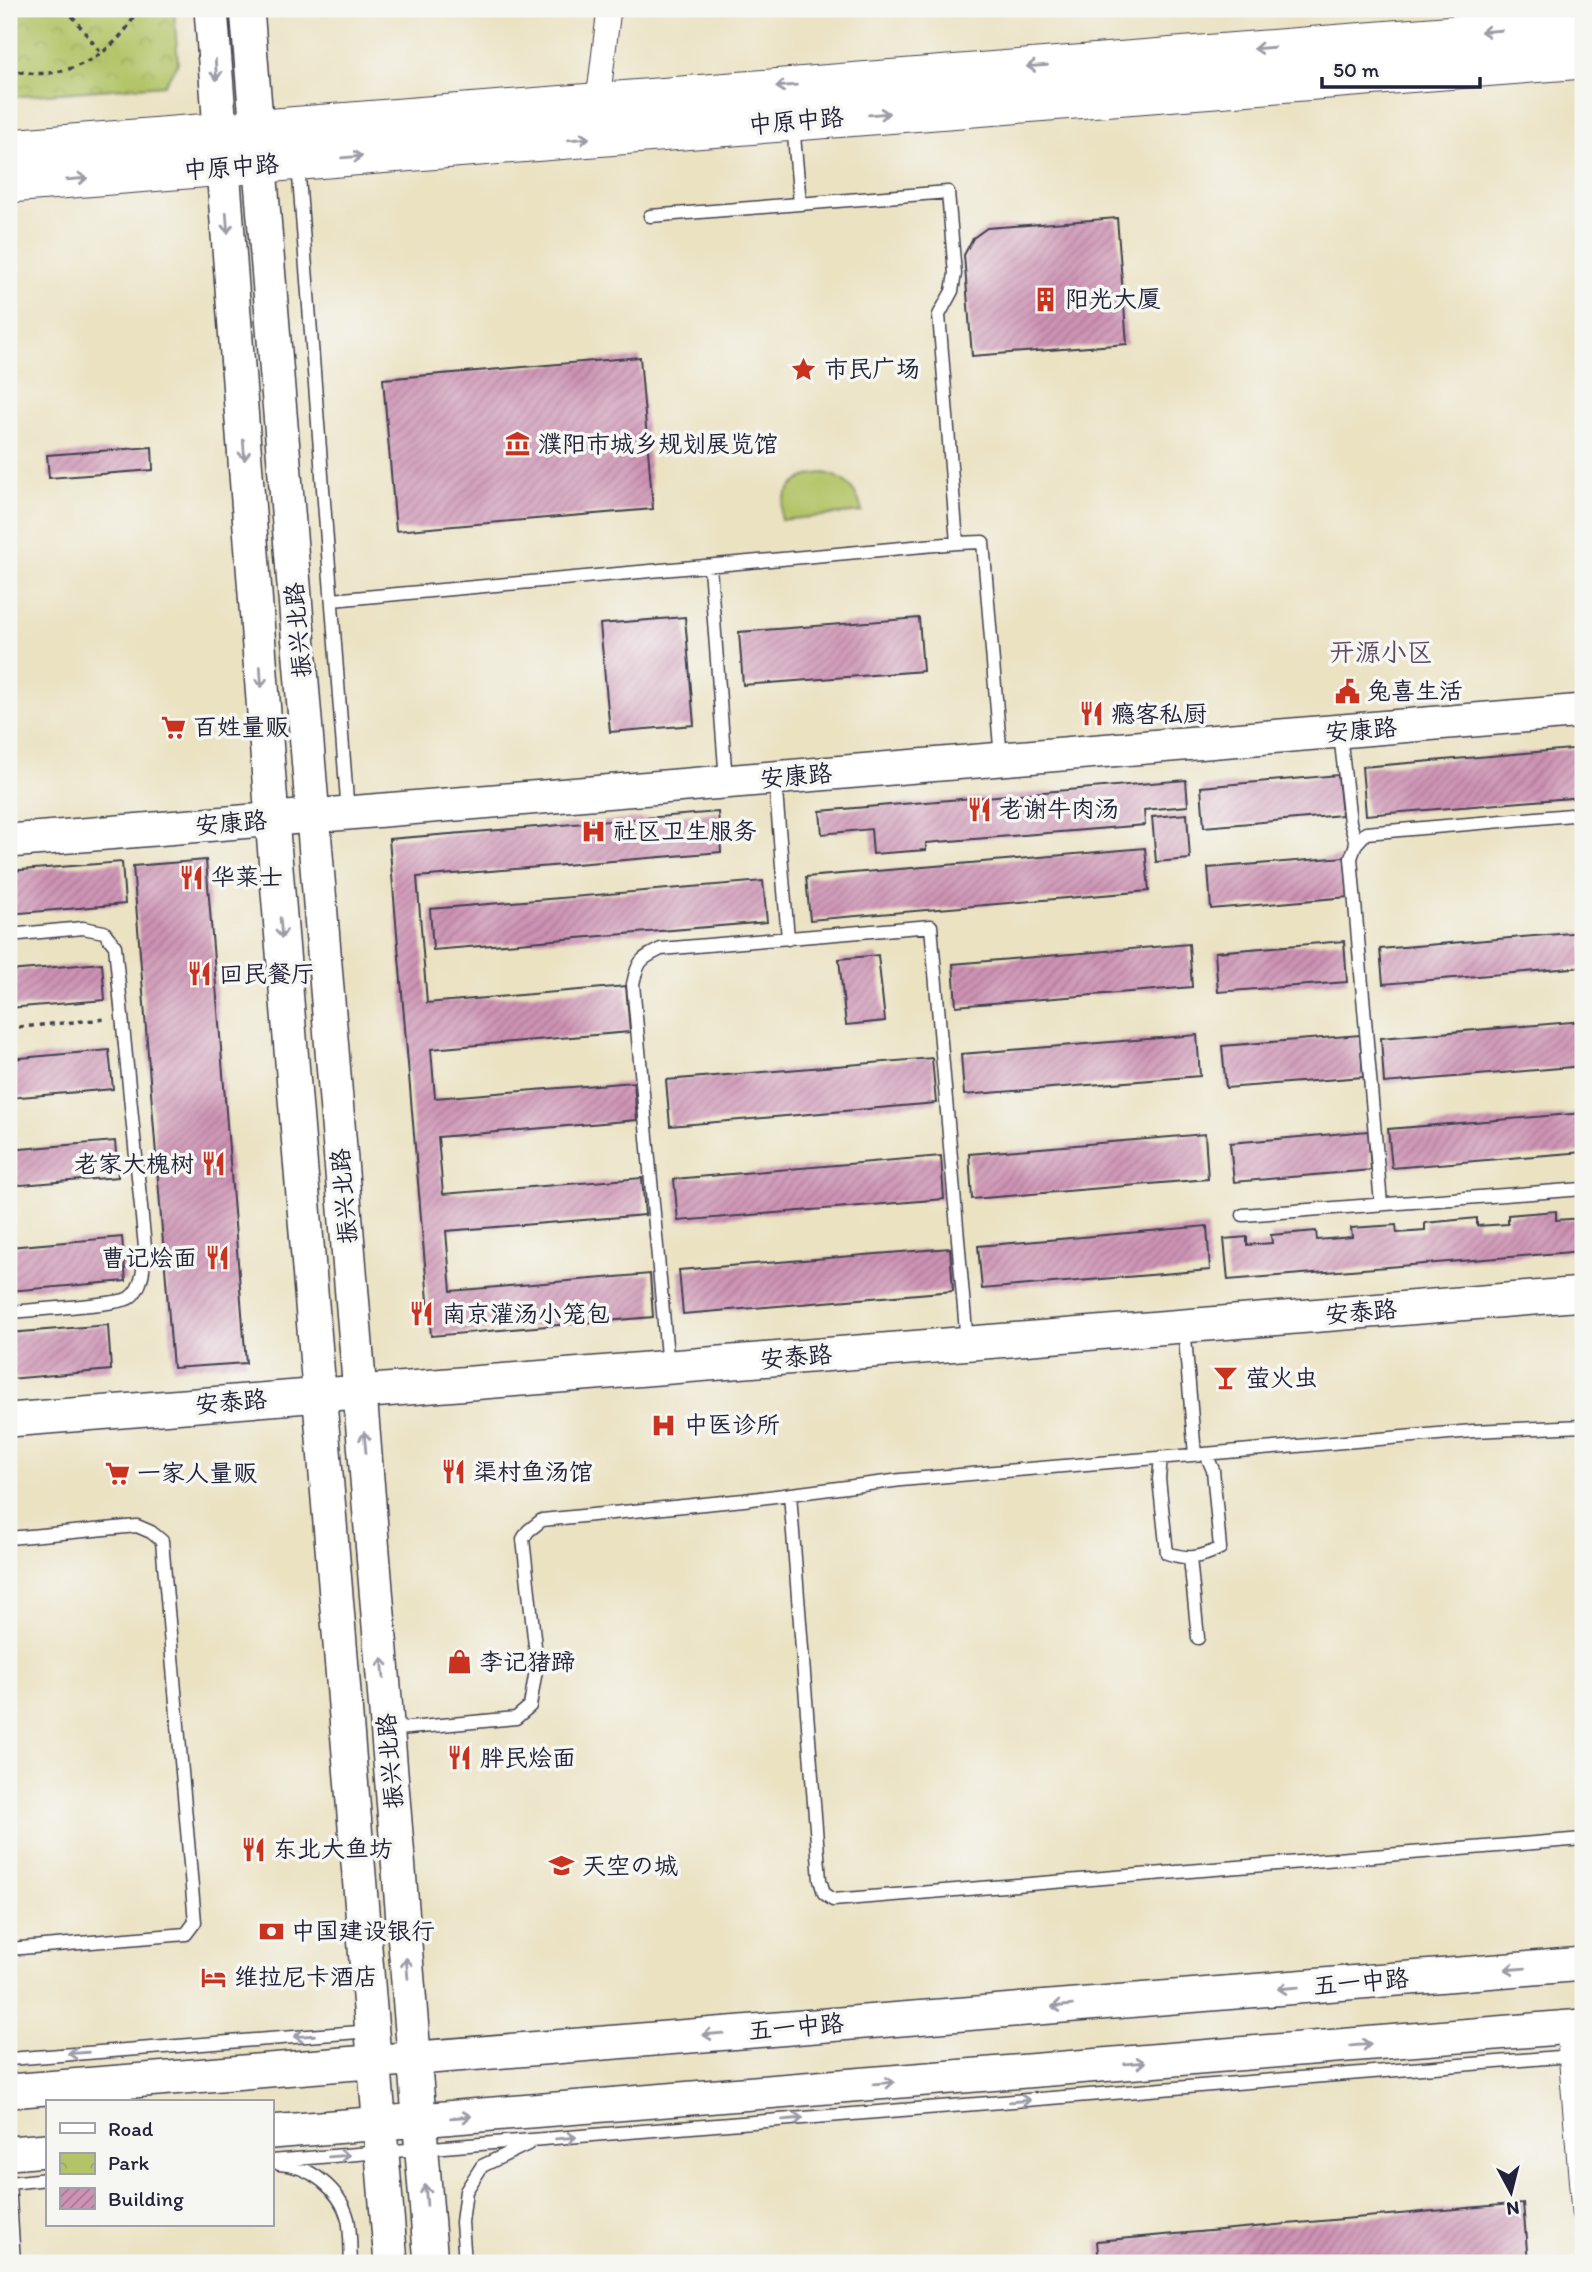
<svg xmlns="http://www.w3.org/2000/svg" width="1592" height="2272" font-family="Itim,'LXGW WenKai TC','Klee One',sans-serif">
  <defs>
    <pattern id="park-crowns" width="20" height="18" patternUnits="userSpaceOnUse" patternTransform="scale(1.75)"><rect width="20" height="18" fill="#b3c468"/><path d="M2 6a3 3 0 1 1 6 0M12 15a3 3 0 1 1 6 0" fill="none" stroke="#9aa85b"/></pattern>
    <pattern id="building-hatch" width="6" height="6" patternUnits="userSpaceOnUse" patternTransform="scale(1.75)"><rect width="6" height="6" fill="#ce93b4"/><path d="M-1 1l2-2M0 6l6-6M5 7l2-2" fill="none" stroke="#a77894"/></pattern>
  </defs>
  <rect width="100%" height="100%" fill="#f6f6f2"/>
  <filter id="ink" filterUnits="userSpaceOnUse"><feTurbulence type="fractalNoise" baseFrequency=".0143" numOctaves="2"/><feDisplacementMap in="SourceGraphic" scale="14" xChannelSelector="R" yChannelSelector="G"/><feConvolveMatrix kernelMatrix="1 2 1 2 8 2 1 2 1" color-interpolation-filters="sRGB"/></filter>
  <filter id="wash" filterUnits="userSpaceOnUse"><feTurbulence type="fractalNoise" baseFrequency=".00686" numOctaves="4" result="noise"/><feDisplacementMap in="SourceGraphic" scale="28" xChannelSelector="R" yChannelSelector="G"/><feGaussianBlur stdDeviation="1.57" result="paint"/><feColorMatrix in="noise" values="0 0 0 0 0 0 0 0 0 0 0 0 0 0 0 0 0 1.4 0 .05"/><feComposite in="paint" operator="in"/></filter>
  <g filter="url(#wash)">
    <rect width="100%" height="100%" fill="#ebe2c2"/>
    <path fill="#b3c468" stroke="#6a7352" stroke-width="2" d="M825 473C847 478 858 491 862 512L781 520C780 492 797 474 825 473Z"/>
    <path fill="url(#park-crowns)" stroke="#6a7352" stroke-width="2" d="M9 9H174L178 63 164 85 9 97Z"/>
    <g id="blocks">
      <path fill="url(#building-hatch)" d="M1117 218 1127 344 972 356 964 255 973 238 987 228Z
        M640 357 653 509 396 531 383 379Z
        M152 447 153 470 49 478 47 455Z
        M685 617 694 725 610 732 600 624Z
        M919 618 923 671 743 685 739 632Z
        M1583 748V797L1366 815 1362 767Z
        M1338 775 1342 815 1204 827 1201 787Z
        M1186 780 1188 806 1144 810 1145 825 926 843V850L873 854 871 829 822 834 820 811Z
        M718 812 721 852 417 877 427 1003 626 986 630 1032 431 1049 435 1098 634 1082 637 1120 438 1137 443 1194 642 1178 645 1215 446 1231 451 1291 650 1274 653 1317 431 1336 389 839Z
        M1187 814 1190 859 1156 862 1152 817Z
        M1145 848 1149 891 810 920 806 877Z
        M1345 857 1348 897 1211 909 1208 868Z
        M206 860 246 1363 173 1368 133 866Z
        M122 862 125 904 9 914V871Z
        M763 881 767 922 433 950 430 909Z
        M1583 932V967L1383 984 1380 949Z
        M1344 941 1347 982 1218 992 1215 952Z
        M1189 944 1192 987 956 1006 953 964Z
        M878 955 885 1021 846 1025 839 959Z
        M102 963 105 1000 9 1008V971Z
        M1583 1021V1066L1384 1083 1381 1038Z
        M1197 1035 1200 1076 964 1095 961 1054Z
        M1360 1035 1363 1077 1226 1088 1222 1046Z
        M109 1050 113 1089 9 1098V1059Z
        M932 1058 936 1103 670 1126 666 1080Z
        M1583 1113V1152L1392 1168 1388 1129Z
        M1368 1131 1371 1170 1234 1182 1230 1143Z
        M1205 1134 1208 1179 972 1199 969 1154Z
        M115 1141 118 1177 9 1186V1150Z
        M941 1156 944 1199 678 1221 674 1179Z
        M1556 1211V1220L1583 1218V1251L1228 1280 1224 1239 1247 1237V1245L1272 1243 1271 1235 1316 1231 1317 1240 1352 1237 1351 1228 1396 1225 1397 1233 1425 1231V1223L1477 1218V1226L1508 1224V1215Z
        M1207 1226 1210 1270 982 1289 978 1246Z
        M122 1237 126 1281 9 1291V1247Z
        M950 1248 953 1291 683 1314 679 1270Z
        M108 1325 111 1370 9 1379V1333Z
        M1523 2203 1528 2263H1099L1097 2241Z"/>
    </g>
  </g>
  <g filter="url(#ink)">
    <use href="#blocks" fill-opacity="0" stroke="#403f4f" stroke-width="2"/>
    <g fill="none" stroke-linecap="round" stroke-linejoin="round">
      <defs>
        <path id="lane" d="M793 124 800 204
          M298 164 348 813
          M650 216 948 192 955 274 952 291 939 315 957 543 983 542 1001 759
          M710 567 726 781
          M332 600 957 543
          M1340 734 1350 822 1356 844
          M775 779 788 939
          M9 935 83 928 104 932 115 946 145 1247C144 1263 144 1288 129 1298 118 1305 28 1310 9 1312
          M1381 1204 1351 858 1356 844 1366 833 1583 814
          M1243 1215 1583 1189
          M1184 1326 1195 1455
          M668 1367 633 984C638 961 640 959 661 949L931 926 967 1343
          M1161 1457 1159 1479 1167 1553C1187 1560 1201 1558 1220 1548L1213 1470 1206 1454
          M790 1494 820 1880 824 1893 833 1900 1583 1839
          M9 1538 137 1526 151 1532 162 1541 195 1922 186 1934 9 1949
          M1190 1558 1198 1638
          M388 1730 516 1718 530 1706 537 1664 523 1539 528 1531 542 1520 744 1500 901 1480 1473 1431 1583 1426
          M9 2059 372 2031
          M271 2161 1583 2055
          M279 2164C309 2165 340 2189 348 2219 351 2233 350 2249 351 2263
          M9 2182 14 2263
          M9 2183 47 2179
          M465 2263 462 2222 466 2191 482 2166 528 2144"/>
        <path id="street" d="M598 101 609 9
          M1568 2028 1583 2212"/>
        <path id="secondary" d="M211 9 272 819 391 2263
          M247 9 431 2263
          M9 841 1583 711
          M9 1420 1583 1294
          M9 2091 1583 1964
          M271 2132 1583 2026
          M9 2153 47 2150"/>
        <path id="primary" d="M9 148 1583 24
          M9 184 1583 60"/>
      </defs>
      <use href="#lane" stroke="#403f4f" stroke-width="15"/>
      <use href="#street" stroke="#403f4f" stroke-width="25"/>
      <use href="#secondary" stroke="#403f4f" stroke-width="36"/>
      <use href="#primary" stroke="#403f4f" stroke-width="39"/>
      <path stroke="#403f4f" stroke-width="3.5" stroke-dasharray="5 5" stroke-linecap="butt" d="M72 16 101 53
        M9 34 13 22
        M9 69C60 85 116 57 138 9
        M9 1028 106 1019"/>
      <use href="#lane" stroke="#fff" stroke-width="12"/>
      <use href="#street" stroke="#fff" stroke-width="23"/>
      <use href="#secondary" stroke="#fff" stroke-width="33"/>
      <use href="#primary" stroke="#fff" stroke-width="37"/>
    </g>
    <defs><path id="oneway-shaft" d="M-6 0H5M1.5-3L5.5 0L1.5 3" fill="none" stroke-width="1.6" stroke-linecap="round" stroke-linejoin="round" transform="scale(1.75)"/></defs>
    <g stroke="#9c9ca7">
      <use href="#oneway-shaft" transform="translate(1491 31) rotate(176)"/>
      <use href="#oneway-shaft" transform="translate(1264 48) rotate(176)"/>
      <use href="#oneway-shaft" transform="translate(1037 66) rotate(176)"/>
      <use href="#oneway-shaft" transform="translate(216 70) rotate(86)"/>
      <use href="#oneway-shaft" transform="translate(786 86) rotate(175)"/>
      <use href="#oneway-shaft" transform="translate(879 114) rotate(-5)"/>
      <use href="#oneway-shaft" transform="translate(579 139) rotate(-5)"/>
      <use href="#oneway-shaft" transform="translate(352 157) rotate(-5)"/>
      <use href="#oneway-shaft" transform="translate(77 179) rotate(-5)"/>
      <use href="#oneway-shaft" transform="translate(227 223) rotate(86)"/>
      <use href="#oneway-shaft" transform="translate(244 450) rotate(86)"/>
      <use href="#oneway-shaft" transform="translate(261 677) rotate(86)"/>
      <use href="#oneway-shaft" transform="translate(281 928) rotate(85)"/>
      <use href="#oneway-shaft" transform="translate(365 1442) rotate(-95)"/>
      <use href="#oneway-shaft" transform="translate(383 1668) rotate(-95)"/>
      <use href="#oneway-shaft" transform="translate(407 1968) rotate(-95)"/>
      <use href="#oneway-shaft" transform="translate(1515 1969) rotate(175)"/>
      <use href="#oneway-shaft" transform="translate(1288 1988) rotate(175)"/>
      <use href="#oneway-shaft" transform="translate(1062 2006) rotate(175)"/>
      <use href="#oneway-shaft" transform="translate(713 2034) rotate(175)"/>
      <use href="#oneway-shaft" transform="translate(304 2036) rotate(176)"/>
      <use href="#oneway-shaft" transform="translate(1361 2045) rotate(-5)"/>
      <use href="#oneway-shaft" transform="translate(78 2053) rotate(176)"/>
      <use href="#oneway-shaft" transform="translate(1135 2063) rotate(-5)"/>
      <use href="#oneway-shaft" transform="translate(884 2083) rotate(-5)"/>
      <use href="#oneway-shaft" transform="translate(1020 2101) rotate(-5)"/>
      <use href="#oneway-shaft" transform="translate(461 2117) rotate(-5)"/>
      <use href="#oneway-shaft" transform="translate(793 2119) rotate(-5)"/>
      <use href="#oneway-shaft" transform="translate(566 2138) rotate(-5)"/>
      <use href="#oneway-shaft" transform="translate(339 2156) rotate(-5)"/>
      <use href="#oneway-shaft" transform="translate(426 2195) rotate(-95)"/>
    </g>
  </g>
  <defs>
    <symbol id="building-bare" viewBox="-9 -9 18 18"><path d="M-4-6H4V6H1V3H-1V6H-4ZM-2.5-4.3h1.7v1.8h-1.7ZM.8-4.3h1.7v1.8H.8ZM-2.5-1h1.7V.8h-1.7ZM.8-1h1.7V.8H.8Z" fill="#c8321e" stroke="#f6f6f2" stroke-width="2.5" paint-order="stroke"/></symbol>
    <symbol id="sight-bare" viewBox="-9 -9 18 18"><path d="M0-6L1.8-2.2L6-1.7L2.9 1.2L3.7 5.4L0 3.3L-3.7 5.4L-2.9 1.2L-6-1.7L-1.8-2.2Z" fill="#c8321e" stroke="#f6f6f2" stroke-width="2.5" paint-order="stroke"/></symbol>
    <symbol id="museum-bare" viewBox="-9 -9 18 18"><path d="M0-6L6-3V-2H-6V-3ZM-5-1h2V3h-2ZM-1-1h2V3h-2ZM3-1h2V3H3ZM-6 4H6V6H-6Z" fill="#c8321e" stroke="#f6f6f2" stroke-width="2.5" paint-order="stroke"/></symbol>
    <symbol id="civic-bare" viewBox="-9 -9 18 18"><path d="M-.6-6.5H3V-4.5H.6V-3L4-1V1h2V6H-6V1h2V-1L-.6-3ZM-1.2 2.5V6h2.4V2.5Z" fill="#c8321e" stroke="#f6f6f2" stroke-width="2.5" paint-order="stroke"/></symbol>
    <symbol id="restaurant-bare" viewBox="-9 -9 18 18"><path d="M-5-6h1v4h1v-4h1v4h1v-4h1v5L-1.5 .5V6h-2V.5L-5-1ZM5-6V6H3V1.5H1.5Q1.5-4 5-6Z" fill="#c8321e" stroke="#f6f6f2" stroke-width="2.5" paint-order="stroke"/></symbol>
    <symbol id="supermarket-bare" viewBox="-9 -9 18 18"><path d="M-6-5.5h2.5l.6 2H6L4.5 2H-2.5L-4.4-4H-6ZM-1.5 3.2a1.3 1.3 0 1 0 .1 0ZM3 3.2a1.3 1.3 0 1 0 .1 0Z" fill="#c8321e" stroke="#f6f6f2" stroke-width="2.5" paint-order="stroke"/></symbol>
    <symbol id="hospital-bare" viewBox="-9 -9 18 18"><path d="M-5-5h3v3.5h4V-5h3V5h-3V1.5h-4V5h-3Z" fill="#c8321e" stroke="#f6f6f2" stroke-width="2.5" paint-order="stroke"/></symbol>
    <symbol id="bar-bare" viewBox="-9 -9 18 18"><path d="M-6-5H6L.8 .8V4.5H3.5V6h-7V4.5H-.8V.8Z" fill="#c8321e" stroke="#f6f6f2" stroke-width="2.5" paint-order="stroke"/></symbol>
    <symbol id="shop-bare" viewBox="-9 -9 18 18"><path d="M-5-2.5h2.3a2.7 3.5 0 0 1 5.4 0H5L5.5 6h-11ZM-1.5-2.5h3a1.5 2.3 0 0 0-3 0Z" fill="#c8321e" stroke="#f6f6f2" stroke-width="2.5" paint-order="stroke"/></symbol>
    <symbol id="school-bare" viewBox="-9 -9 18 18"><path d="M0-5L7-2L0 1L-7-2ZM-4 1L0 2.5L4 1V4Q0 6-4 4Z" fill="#c8321e" stroke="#f6f6f2" stroke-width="2.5" paint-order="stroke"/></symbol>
    <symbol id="bank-bare" viewBox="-9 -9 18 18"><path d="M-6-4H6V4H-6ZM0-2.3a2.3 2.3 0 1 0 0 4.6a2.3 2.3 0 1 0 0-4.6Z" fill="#c8321e" stroke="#f6f6f2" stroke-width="2.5" paint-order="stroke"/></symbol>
    <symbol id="hotel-bare" viewBox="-9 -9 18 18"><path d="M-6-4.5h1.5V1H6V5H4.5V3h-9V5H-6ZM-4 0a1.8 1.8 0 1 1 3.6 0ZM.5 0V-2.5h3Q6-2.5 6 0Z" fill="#c8321e" stroke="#f6f6f2" stroke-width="2.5" paint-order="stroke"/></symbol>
  </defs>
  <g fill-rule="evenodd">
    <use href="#building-bare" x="1028" y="282" width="35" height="35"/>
    <use href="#sight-bare" x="786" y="352" width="35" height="35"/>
    <use href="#museum-bare" x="500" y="426" width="35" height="35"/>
    <use href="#civic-bare" x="1330" y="674" width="35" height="35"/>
    <use href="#restaurant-bare" x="1074" y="696" width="35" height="35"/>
    <use href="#supermarket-bare" x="156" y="710" width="35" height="35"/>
    <use href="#restaurant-bare" x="962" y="792" width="35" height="35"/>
    <use href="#hospital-bare" x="576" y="814" width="35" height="35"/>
    <use href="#restaurant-bare" x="174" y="860" width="35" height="35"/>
    <use href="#restaurant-bare" x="182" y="956" width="35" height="35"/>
    <use href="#restaurant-bare" x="196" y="1146" width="35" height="35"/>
    <use href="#restaurant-bare" x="200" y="1240" width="35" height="35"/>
    <use href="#restaurant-bare" x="404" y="1296" width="35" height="35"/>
    <use href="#bar-bare" x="1208" y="1360" width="35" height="35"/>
    <use href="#hospital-bare" x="646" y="1408" width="35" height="35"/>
    <use href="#restaurant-bare" x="436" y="1454" width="35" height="35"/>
    <use href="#supermarket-bare" x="100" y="1456" width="35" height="35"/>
    <use href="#shop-bare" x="442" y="1644" width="35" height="35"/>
    <use href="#restaurant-bare" x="442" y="1740" width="35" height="35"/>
    <use href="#restaurant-bare" x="236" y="1832" width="35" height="35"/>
    <use href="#school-bare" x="544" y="1848" width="35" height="35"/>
    <use href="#bank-bare" x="254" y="1914" width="35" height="35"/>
    <use href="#hotel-bare" x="196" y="1960" width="35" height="35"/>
  </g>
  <g text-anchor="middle" stroke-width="7" stroke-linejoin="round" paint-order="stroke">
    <g font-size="24" fill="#22223b" stroke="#f6f6f2">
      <text transform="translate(796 121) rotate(-5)" y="8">中原中路</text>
      <text transform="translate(231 167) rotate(-4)" y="8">中原中路</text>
      <text transform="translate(298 630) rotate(-95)" y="8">振兴北路</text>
      <text transform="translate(1361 730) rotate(-5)" y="8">安康路</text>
      <text transform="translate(796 776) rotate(-5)" y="8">安康路</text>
      <text transform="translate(231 823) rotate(-5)" y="8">安康路</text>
      <text transform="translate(344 1196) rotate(-95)" y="8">振兴北路</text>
      <text transform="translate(1361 1312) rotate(-5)" y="8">安泰路</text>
      <text transform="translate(796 1357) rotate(-5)" y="8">安泰路</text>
      <text transform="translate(231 1402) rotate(-5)" y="8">安泰路</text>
      <text transform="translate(390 1761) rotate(-95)" y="8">振兴北路</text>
      <text transform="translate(1361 1982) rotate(-5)" y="8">五一中路</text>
      <text transform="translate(796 2027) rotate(-5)" y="8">五一中路</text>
    </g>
    <g font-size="24" fill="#22223b" stroke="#f6f6f2" text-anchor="start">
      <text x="1065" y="307">阳光大厦</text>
      <text x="824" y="377">市民广场</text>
      <text x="538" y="452">濮阳市城乡规划展览馆</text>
      <text x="1367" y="699">兔喜生活</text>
      <text x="1111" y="722">瘾客私厨</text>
      <text x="193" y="735">百姓量贩</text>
      <text x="999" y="817">老谢牛肉汤</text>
      <text x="613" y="839">社区卫生服务</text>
      <text x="211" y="885">华莱士</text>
      <text x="219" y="982">回民餐厅</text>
      <text x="194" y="1172" text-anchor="end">老家大槐树</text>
      <text x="197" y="1266" text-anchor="end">曹记烩面</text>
      <text x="442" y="1322">南京灌汤小笼包</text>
      <text x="1246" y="1386">萤火虫</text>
      <text x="684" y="1433">中医诊所</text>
      <text x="473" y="1480">渠村鱼汤馆</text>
      <text x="137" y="1481">一家人量贩</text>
      <text x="479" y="1670">李记猪蹄</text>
      <text x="480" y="1766">胖民烩面</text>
      <text x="273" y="1857">东北大鱼坊</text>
      <text x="582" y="1874">天空の城</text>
      <text x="291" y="1939">中国建设银行</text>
      <text x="234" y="1985">维拉尼卡酒店</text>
    </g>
    <g font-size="26" fill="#5e4a65" stroke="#f6f6f2">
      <text x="1381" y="661">开源小区</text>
    </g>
  </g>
  <rect width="1592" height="2272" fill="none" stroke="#f6f6f2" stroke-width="35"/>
  <rect x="46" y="2100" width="228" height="126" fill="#f6f6f2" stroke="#a1a1a9" stroke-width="2"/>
  <rect x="60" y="2123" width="35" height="10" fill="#ffffff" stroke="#a1a1a9" stroke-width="2"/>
  <text x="108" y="2136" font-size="21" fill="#22223b">Road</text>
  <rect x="60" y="2153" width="35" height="21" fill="url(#park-crowns)" stroke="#a1a1a9" stroke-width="2"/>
  <text x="108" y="2170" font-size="21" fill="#22223b">Park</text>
  <rect x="60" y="2188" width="35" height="21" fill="url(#building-hatch)" stroke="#a1a1a9" stroke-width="2"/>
  <text x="108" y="2206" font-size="21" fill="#22223b">Building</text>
  <g transform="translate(1511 2192) rotate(173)" stroke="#f6f6f2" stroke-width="5" paint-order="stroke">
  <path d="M0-5L12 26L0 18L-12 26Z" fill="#22223b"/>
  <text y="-10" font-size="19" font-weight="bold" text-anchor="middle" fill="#22223b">N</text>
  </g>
  <path d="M1322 77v10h158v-10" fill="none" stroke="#22223b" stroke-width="3.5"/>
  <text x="1333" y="77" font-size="21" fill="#22223b" stroke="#f6f6f2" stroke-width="5" paint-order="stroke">50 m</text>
</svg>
